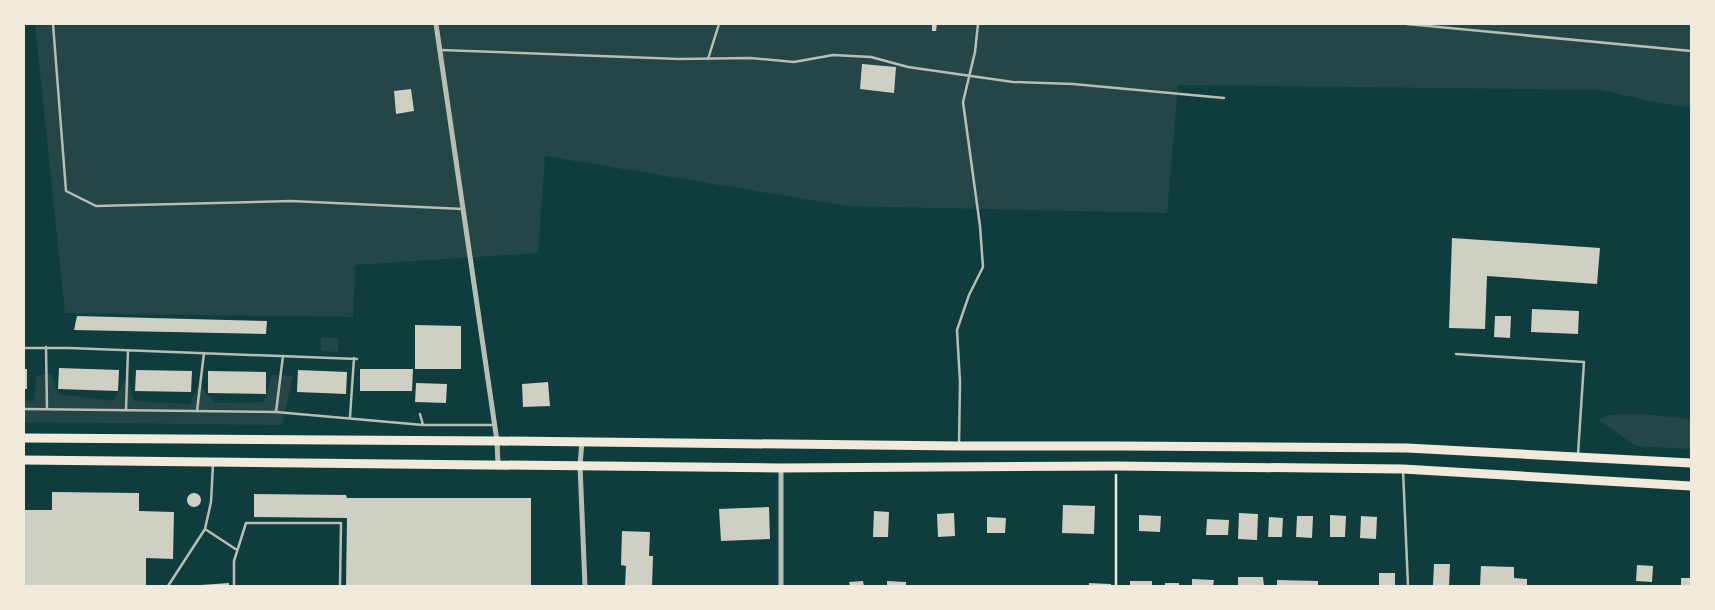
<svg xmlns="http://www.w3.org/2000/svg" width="1715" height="610" font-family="'PT Sans Narrow',sans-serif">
  <rect width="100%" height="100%" fill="#0f3d3e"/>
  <path fill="#244646" d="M35 24H1691V108L1649 101 1601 90 1178 85 1167 213 846 206 545 156 538 253 355 265 353 317 65 313Z
    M321 338H338V352L321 351Z
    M51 373 58 394 113 401 128 376 134 401 190 404 199 385 216 403 264 402 272 375 293 376 282 425 24 422V400L34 401 36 376Z
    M1641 414 1691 419V449L1636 446 1599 420 1610 415Z"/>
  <path fill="#cfcfc3" d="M932 24H937L936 31H932Z
    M862 64 896 67 894 93 860 89Z
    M411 89 414 111 396 114 394 91Z
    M1452 238 1600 248 1597 284 1487 276 1485 329 1449 328Z
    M1532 309 1579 311 1578 334 1531 332Z
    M77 316 267 321 266 334 74 330Z
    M1495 316H1511L1510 338 1494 337Z
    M415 325 461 326V369H415Z
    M59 368 119 370 118 391 58 389Z
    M24 369H27V389H24Z
    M360 369H413L412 391H360Z
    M136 370 192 371 191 392 135 391Z
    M298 370 347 372 346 394 297 392Z
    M208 371 266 372V394L208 393Z
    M548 382 550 406 523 407 522 384Z
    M416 383 447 384 446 403 415 402Z
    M52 492 139 493V511L174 512 173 559 146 558V586H24V510H52Z
    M187 500a7 7 0 1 1 14 0a7 7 0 1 1-14 0Z
    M254 494 346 495 347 498H531V586H346L347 518 254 517Z
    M1063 505 1095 506 1094 534 1062 533Z
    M769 507 770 539 721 541 719 509Z
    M874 511 889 512 888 537H873Z
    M954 513 955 536 938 537 937 514Z
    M1239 513 1258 514 1257 540 1238 539Z
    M1139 515 1161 516 1160 532 1139 531Z
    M1330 515 1346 516 1345 537H1330Z
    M1297 516H1313L1312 538 1296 537Z
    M1361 516 1377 517 1376 539 1360 538Z
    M987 517 1006 518 1005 533H987Z
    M1269 517 1283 518 1282 537H1268Z
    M1207 519 1229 520 1228 535H1206Z
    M622 531 650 532 649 556H653L652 586H625L626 566 621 565Z
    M1434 564H1450L1449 586 1433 585Z
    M1637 565 1653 566 1652 582 1636 581Z
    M1481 566 1514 567V578L1527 579V586H1480Z
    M1379 573H1395V586H1379Z
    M1238 577H1263L1264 586H1238Z
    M1681 578H1691V586H1681Z
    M1192 579 1214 580 1213 586H1192Z
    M1277 580 1318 581V586H1277Z
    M863 581 864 586H850L849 582Z
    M887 581 906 582V586H887Z
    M1130 581H1152V586H1130Z
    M229 583V586H201V585Z
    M1089 583 1111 584V586H1089Z
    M1165 583H1179V586H1165Z"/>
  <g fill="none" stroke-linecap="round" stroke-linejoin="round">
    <path stroke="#f1e9da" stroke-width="2.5" d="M1116 586V475"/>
    <path stroke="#b8beb3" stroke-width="2.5" d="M53 24 66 191 96 206 291 201 463 209
      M1407 24 1691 51
      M441 50 679 59 750 58 794 62 833 55 871 57 908 67 1013 82 1073 84 1224 98
      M708 59 719 24
      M46 347 47 409
      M24 348H69L357 359
      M1456 354 1584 362 1578 454
      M24 409 276 412 423 425H494
      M126 410 128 350
      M197 411 204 353
      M276 412 283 356
      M420 414 423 425
      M350 417 354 358
      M959 445 960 382 957 330 969 295 983 267 980 226 963 102 975 52 978 24
      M1403 470 1408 586
      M205 529 237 550
      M168 586 205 529 211 502 213 464
      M234 586V561L246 523H341L340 586"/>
    <path stroke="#b8beb3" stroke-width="5" d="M436 24 497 441 498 465
      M582 441 580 465 585 586
      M781 586V468"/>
    <path stroke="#f1e9da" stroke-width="9" d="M24 438 497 441 959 446H1119L1407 448 1691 463
      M24 460 781 468 1116 466 1403 469 1691 486"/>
  </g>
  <rect width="1715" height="610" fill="none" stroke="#f1e9da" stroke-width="50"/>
</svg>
